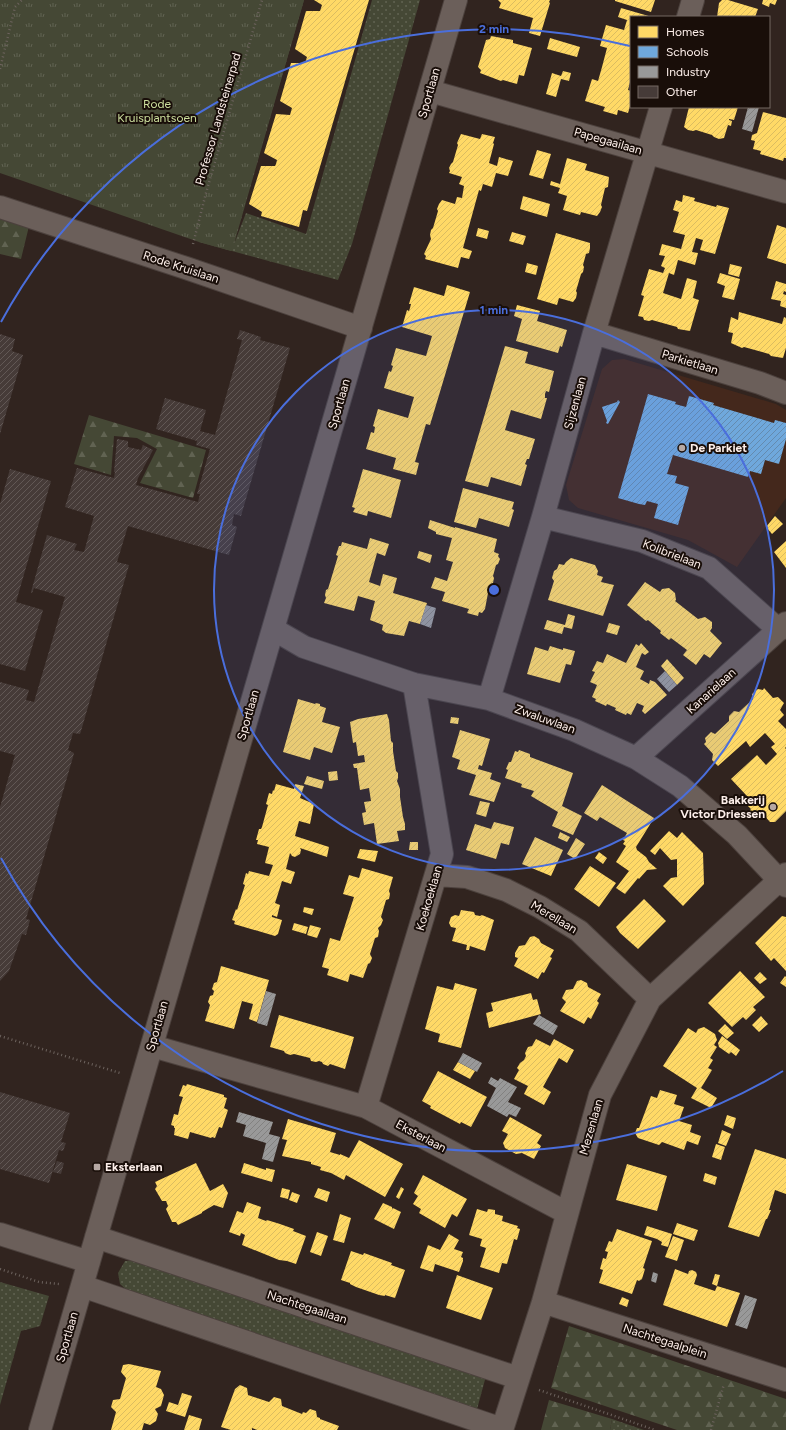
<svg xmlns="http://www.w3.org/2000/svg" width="786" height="1430" font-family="Figtree,sans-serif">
  <defs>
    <pattern id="grass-dots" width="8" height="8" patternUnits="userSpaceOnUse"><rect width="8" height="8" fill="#454835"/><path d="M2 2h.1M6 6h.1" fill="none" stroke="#616352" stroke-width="1.8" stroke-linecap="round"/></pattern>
    <pattern id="forest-firs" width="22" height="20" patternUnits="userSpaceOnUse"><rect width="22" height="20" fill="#454835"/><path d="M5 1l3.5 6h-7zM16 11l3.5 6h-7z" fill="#616352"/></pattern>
    <pattern id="park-tufts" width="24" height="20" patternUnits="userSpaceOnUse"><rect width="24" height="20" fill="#454835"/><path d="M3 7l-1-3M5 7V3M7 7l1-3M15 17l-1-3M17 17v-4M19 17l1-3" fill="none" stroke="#616352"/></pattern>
    <pattern id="homes-hatch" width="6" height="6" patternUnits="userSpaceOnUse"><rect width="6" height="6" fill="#ffd966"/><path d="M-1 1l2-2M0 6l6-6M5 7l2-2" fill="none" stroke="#dbbc60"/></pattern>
    <pattern id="schools-hatch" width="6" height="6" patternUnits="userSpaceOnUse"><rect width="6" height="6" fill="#6fa8dc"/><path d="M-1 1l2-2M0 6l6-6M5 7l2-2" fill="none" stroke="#648baf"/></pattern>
    <pattern id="industry-hatch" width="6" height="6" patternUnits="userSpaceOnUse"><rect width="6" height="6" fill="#999"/><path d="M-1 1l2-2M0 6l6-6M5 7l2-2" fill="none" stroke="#828180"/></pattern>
    <pattern id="building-hatch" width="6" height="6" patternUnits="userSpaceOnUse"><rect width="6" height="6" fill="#463b38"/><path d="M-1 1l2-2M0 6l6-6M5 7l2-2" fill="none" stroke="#625855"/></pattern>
  </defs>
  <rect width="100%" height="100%" fill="#31241f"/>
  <path fill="#44281c" d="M624 359 776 404 786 410V498L737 567 688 540 578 508 569 500 566 485 602 369 612 360Z"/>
  <path fill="url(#grass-dots)" d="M268 0H304L234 244 246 213 306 234 372 0H420L352 244 338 280 199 242Z
    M145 1260 486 1376 476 1413 131 1294 120 1284 118 1273 125 1261Z
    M0 1282 49 1296 40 1326 21 1331 0 1405Z
    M612 1419 644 1430H610Z"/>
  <path fill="url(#forest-firs)" d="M0 208 31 218 21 259 0 254Z
    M89 415 206 450 193 498 140 483 157 449 137 438 114 436 111 475 74 464Z
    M569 1326 786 1399V1430H677L551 1388Z
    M549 1400 612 1419 610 1430H541Z"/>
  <path fill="url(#park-tufts)" d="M0 0H304L231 251 199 242 0 173Z"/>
  <path fill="url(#homes-hatch)" d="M314 0H369L307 211 303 210 299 227 261 216 262 212 249 204 261 166H275L276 164 277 160 264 153 276 114 290 115 292 108 280 101 291 63H305L307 57 295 49 306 11H320L322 5Z
    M498 0H550L549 2 550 3 540 36 529 33 533 18 499 8 501 3Z
    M615 0H655L651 12 615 1Z
    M722 0H728L758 9 755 17H717L719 3Z
    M763 0H777L775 5 770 3 769 7 762 4Z
    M621 8 652 17H631V78L628 90 631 91V103L628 113 618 110 617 115 603 111 605 107 585 101 592 79 598 81 602 67 607 48 600 46 606 25 624 30 627 20 618 17Z
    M491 36 513 40V43L532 48 524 76 519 75 517 84 503 80 501 81 480 73 481 70 478 67 486 40 490 39Z
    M550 38 580 47 577 57 547 49Z
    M563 71 571 73 569 81 561 79 556 97 546 94 552 73 561 76Z
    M689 107H738L734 120 729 119V120L732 121 731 126 728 125 724 138 719 139 714 137 712 135 696 130 693 131 688 130 684 127Z
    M763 112 786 118V158H784L783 161 760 154 761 151 753 149 755 141 751 140 752 135 757 133Z
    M461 134 480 139 482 134 495 137 493 143 494 144 489 163 497 166 499 157 513 161 508 176 496 173 492 187 483 184 481 191 479 190 463 248 472 251 469 259 461 257 458 268 425 259 426 256 424 254 431 239 430 235 431 230 433 228 438 211 437 209 439 204 442 200 455 204 457 197 462 198 464 186 459 184 462 177 449 173 450 171 449 168 451 164 453 162 458 145 457 143Z
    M537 150 551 154 543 179 529 175Z
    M567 158 587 164 585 170 609 177 608 187 605 188 601 205 602 207 600 212 597 216 581 212 580 215 563 210 567 196 558 193 560 188 550 185 551 181 560 184Z
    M683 195 695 198 694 201 716 207 717 205 729 208 715 254 700 250 703 240 696 238 692 252 698 253 695 265 678 260 674 275 669 273 663 293 681 299 687 278 697 281 693 298 699 300 690 331 678 329 677 327 652 320 649 321 644 320 643 317 638 316 644 296 641 295 649 269 663 273 665 268 661 266 665 256 659 255 662 244 681 249 685 235 673 232 679 212 673 210 676 200 682 202Z
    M523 196 550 204 547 217 520 209Z
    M777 225 786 228V264L767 258Z
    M478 228 489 231 487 239 476 236Z
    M512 232 526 236 523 245 509 241Z
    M556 233 590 243V248L589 253 586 254 583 265 584 267 583 272 581 274 576 291 577 293 576 298 573 302 559 298 557 305 537 299Z
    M527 263 538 266 536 275 525 272Z
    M730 264 742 267 739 277 728 274Z
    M720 273 740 279 734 300 722 297 725 286 717 283Z
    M776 281 786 284V292L784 291 783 294 786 295V308L780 306 781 301 771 299Z
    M447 285 470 292 430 425 426 424 415 462 419 463 416 475 393 469 396 458 366 449 371 432 374 433 375 427 373 426 378 409 408 418 414 397 384 388 389 371 391 372 393 366 391 365 396 348 426 356 432 336 402 327 407 310 409 311 410 308 411 304H409L414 287 444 296Z
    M517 305 540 311 537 321 567 330 562 347 560 346 558 353 516 341 522 319 514 316Z
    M739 312 782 324 784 317 786 318V348L783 358 771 356 769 354 744 347 742 348 731 343 733 333 728 332 731 317 738 320Z
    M505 346 528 352 525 363 554 371 549 392 546 391 545 394V398H547L541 419 511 410 505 430 535 439 529 459H527L525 464 527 465 521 486 491 477 488 487 465 481Z
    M363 469 401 480 391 518 368 511 367 516 353 512 355 508 352 507Z
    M463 488 514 502 512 509 514 510 509 527 479 518 476 528 454 522Z
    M775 516 783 524 772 534 766 527Z
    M430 520 455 528V527L497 539 494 552 499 554 498 556 500 559 498 564 496 565 493 576 494 578 493 583 491 584 488 593 485 609 482 613 479 612 478 616 467 613 469 609 442 601 445 592 431 588 435 577 447 581 453 562 446 560 452 538 436 534V532L428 528Z
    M370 538 389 544 385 556 377 553 369 582 380 586 383 574 397 578 393 593 427 603 420 624 409 621 404 636 386 633 382 630 383 625 370 620 375 601 358 596 354 611 324 603 326 598 325 595 326 590 328 589 338 556 336 555 339 546H341L342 542 367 549Z
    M786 541V568L774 552Z
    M419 551 432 555 430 563 417 558Z
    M571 558 595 565 598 571 597 575 603 577 601 582 614 585 603 616 548 600 554 581 552 578 554 571 557 569 559 564 564 565 566 562Z
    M645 582 660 592 662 589 669 588 675 593 676 600 675 601 698 619 705 617 712 622V628L710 631 722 643 710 658 704 654 696 665 683 655 687 650 671 638 669 640 660 633 661 631 648 620 646 621 627 605Z
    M568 614 575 616 572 629 564 627 562 634 544 629 547 620 565 625Z
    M609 623 620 626 617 635 606 632Z
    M641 643 649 652 645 655 642 653 636 667 644 671 640 679 649 684 650 680 655 682 667 695 645 714 642 711 644 706 637 703 631 715 627 713 626 715 615 710 616 708 607 704 606 706 595 701 596 699 592 697 597 685 590 682 595 672 592 671 597 661 603 663 607 654 626 663 636 644 639 646Z
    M550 646 563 650V648L575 651 571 665 566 664 560 683 527 674 535 647 548 651Z
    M667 659 684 678 677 685 661 666Z
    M764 688 773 698 778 697 784 703 780 710 784 715 778 721 786 729V747L785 748 786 749V811L775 822H770L761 812 754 819 748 812 751 809 742 800 747 796 731 779 757 755 766 765 777 754 771 747 775 744 765 733 750 747 746 741 718 766 712 760 713 754 704 744 706 742 705 738 711 732 715 734 729 721V716L734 711 739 712 753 699 752 694 758 689 763 690Z
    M298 699 315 704 316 703 320 704V706L326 708 322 722 340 727 332 753 314 747 310 760 283 752Z
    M387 714 389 720 391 741 393 743V751L396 771 398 773V778L397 781 400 789V797L403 817 405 824V830L397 831 399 841 377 844 374 823 364 825 362 813 366 812 364 802 371 801 369 788 360 790 357 768H354L353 764 365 762 364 755 358 756 356 742 353 743 350 722 358 719Z
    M451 717 459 718 458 724 450 723Z
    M460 730 490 739 482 766 479 765 478 769 492 773 490 779 501 783 494 802 469 795 476 775 457 769 460 760 452 757Z
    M519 750 530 754V757L573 773 562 806 582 816 573 835 552 826 558 812 531 796 534 791 521 787 522 784 505 778 508 770 506 769 509 762H511L515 751 518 752Z
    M337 771 338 780 329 781 328 772Z
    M307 776 324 781 322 789 304 784Z
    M276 784 294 789 295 784 304 786 300 798 314 804 310 824 299 821 295 836 329 847 327 857 300 848 301 850 300 854 295 857 292 856 290 853 286 869 295 872 291 884 282 881 277 897 275 903 280 905 277 917 272 915V917L282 920 278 934 275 936 234 924 235 921 232 920 236 909 237 910 245 885 243 884 246 873 248 874 249 871 269 876 273 865 265 863 269 847 257 844 258 840H256L259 829H261L262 827 268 805 266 804 269 793 272 794 273 790 274 791Z
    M602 785 654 818 636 847 637 850 646 857 649 862 657 869 647 870 639 879 638 878 625 894 616 888 629 871 616 862 626 846 623 844 625 841 623 840 627 833 600 817 597 821 584 813Z
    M480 801 490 803 486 817 476 814Z
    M494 822 514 827 509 845 501 843 496 859 466 850 475 824 491 829Z
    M669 831 677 838 682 832 703 853 704 884 683 906 663 886 671 878 677 877V859L671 860 660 848 655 855 650 851Z
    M560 832 570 837 567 842 558 838Z
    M535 837 563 850 551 876 522 864Z
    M576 838 585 844 575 859 567 854Z
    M410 842H418V850H409Z
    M360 849 378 851 375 862 357 858Z
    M599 852 607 858 603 864 595 858Z
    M590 866 616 883 599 907 574 889Z
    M362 868 393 877 389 891 390 894 389 899 386 900 381 917 383 920 381 925 378 928 379 931 378 937 375 938 370 954 372 958 370 963 368 964 363 978 350 974 348 982 327 975 329 969 322 967 330 938 340 941 354 897 343 894 349 875 359 878Z
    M644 899 666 921 638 949 620 933 616 927Z
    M304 907 314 909 312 915 303 912Z
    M461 910 474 912 475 915 480 916 482 915 494 920 485 951 470 946 469 950H466L467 945 452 941 456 928 451 927 449 923 451 917 455 915 459 916Z
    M782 916 786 917V971L774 958 771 961 755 943Z
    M294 923 308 927 306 934 292 930Z
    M310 925 321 928 317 938 307 935Z
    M534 936 539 939 541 943 554 950 550 957 552 958 544 973 542 972 538 979 514 966 518 958 515 957V953L519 946 525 945 530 937Z
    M221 966 269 980 257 1022 249 1019 253 1004 242 1001 234 1029 205 1021 210 1005 208 1002 210 996 213 995 214 991 212 989 214 983 217 982Z
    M740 971 765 997 753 1007 756 1010 746 1020 743 1017 732 1027 708 1003Z
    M760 972 767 979 760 984 754 978Z
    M785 976 786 977V987L780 983Z
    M581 980 587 983 588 987 601 994 597 1001 599 1003 591 1019 588 1017 584 1024 560 1011 566 1002 562 998 566 990 573 989 577 981Z
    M455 983 477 989 461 1048 438 1042 440 1034 425 1029 437 986 453 990Z
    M531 993 533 1000 537 999 541 1014 489 1028 486 1013 493 1011 491 1003Z
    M279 1015 354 1037 345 1069 330 1064 328 1066 323 1064 322 1062 319 1061 316 1062 311 1061 310 1058 294 1054 290 1055 285 1053 284 1051 270 1047Z
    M761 1016 768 1024 759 1032 752 1025Z
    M725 1024 734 1033 727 1039 718 1031Z
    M704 1027 715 1034 717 1040 714 1045 717 1047 710 1058 713 1060 708 1068 712 1070 701 1088 717 1098 711 1108 691 1098 697 1088 663 1066 688 1028 696 1033 698 1029Z
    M722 1036 740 1050 736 1056 731 1052 729 1054 719 1047 718 1043Z
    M536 1039 550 1046 554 1039 574 1050 567 1063 559 1058 543 1087 551 1092 544 1105 524 1094 528 1086 514 1079 519 1070 517 1068 520 1063 524 1060 526 1056 525 1053 528 1047 532 1046Z
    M458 1062 475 1071 470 1079 453 1070Z
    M438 1071 487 1097 471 1127 461 1122 460 1124 430 1108 431 1106 422 1101Z
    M187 1084 224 1095V1097L227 1098 224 1108 228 1110 222 1128 219 1127 215 1138 212 1137 211 1138 190 1132 188 1139 174 1135 175 1128H174V1126L171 1125 174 1114 178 1115 180 1106 183 1097 179 1096 183 1085 186 1086Z
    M660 1090 677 1095 674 1104 684 1107 679 1121 692 1125 690 1132 701 1136 698 1145 687 1141 684 1150 662 1142 659 1145 638 1138 635 1133 637 1128H639L651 1096 657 1098Z
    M727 1115 736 1118 733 1129 724 1125Z
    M510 1117 542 1135 537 1143 541 1146 534 1159 522 1153 516 1154 505 1148 503 1143 508 1134 502 1131Z
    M288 1119 336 1133 330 1152 340 1155V1154L349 1158 359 1140 403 1164 385 1197 346 1175 344 1180 331 1173 320 1170 321 1167 311 1164V1162L282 1156 287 1140 282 1139Z
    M722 1130 731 1134 726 1146 718 1143Z
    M716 1144 725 1147 721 1160 712 1157Z
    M755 1149 786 1159V1194L775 1190 769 1210H771L767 1219H766L759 1237 728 1227Z
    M196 1163 210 1191 223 1184 228 1193 223 1208 214 1205 202 1212V1213L178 1225 176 1222H172L166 1209 168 1206 166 1201H162L155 1189 157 1186 155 1182Z
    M244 1163 266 1170V1168L275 1170 272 1182 241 1173Z
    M627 1164 667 1176 657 1211 616 1200Z
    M705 1173 717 1177 715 1185 703 1181Z
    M423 1175 467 1199 457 1217 452 1214 445 1228 419 1213 421 1209 413 1204 418 1196 414 1193Z
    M401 1187 404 1189 399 1199 396 1197Z
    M282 1188 290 1190 288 1199 280 1197Z
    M318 1188 330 1192 327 1202 314 1197Z
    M292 1192 300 1195 297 1203 289 1200Z
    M247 1202 261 1207 258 1218 266 1221 267 1220 280 1224 294 1229 293 1231 306 1236 296 1264 287 1261 279 1260 242 1245 245 1235 241 1233 240 1236 229 1232 237 1211 243 1213Z
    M383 1203 392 1207V1209L393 1208 401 1212 394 1229 374 1219Z
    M477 1209 487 1212 488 1209 495 1210V1214L503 1216 502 1221 518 1226 517 1228 520 1229 517 1240 514 1239 507 1264 502 1263 499 1273 480 1267 486 1248 480 1246 482 1239 469 1235Z
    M340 1214 351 1218 344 1243 333 1240Z
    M677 1223 698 1230 694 1241 673 1234Z
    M647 1226 672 1234 668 1247 661 1245 662 1242 657 1239 644 1235Z
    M617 1229 652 1241 643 1268 645 1269 642 1279 639 1281 637 1280 632 1294 599 1283 603 1270 600 1269 603 1258 606 1259 608 1252 605 1251 609 1241 612 1242Z
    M317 1232 328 1236 321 1256 310 1252Z
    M449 1234 459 1240 454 1249 463 1252 461 1257 463 1258V1261L459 1272 435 1264 433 1272 420 1268 428 1245 440 1250Z
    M673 1236 684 1240 677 1261 665 1257Z
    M351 1251 363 1255 364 1253 392 1263 391 1265 405 1270 395 1298 385 1295V1296L379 1295 356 1287 350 1284V1283L341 1280Z
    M675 1269 688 1274 689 1271 692 1270 696 1272 697 1275 694 1284 715 1291 717 1286 740 1293 727 1327 663 1305Z
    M715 1274 720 1275 717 1286 712 1284Z
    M457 1275 493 1288 481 1320 446 1308Z
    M622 1297 629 1300 627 1307 619 1304Z
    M129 1364 161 1371 156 1387 161 1389 164 1395 161 1406 155 1409 158 1414 156 1421 150 1425 144 1423 142 1430H111L116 1412 111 1407 113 1400 120 1399 126 1378 121 1372 123 1365Z
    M240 1385 247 1388 248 1395 269 1402 274 1397 281 1399 282 1406 302 1414 303 1412 306 1413 310 1409 316 1411 317 1417 320 1418V1419L339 1426 337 1430H257L252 1428V1430H231L221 1427 235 1389Z
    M182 1393 192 1396 185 1417 166 1411 169 1402 178 1405Z
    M189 1415 202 1419 199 1430H184Z"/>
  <path fill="url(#schools-hatch)" d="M648 394 676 402 675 404 686 407 689 396 714 403 713 405 774 423 775 420 786 423V439L779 464 765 460 761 474 750 471 748 477 673 455 667 474 677 476 675 483 689 487 678 525 654 518 658 504 647 501 645 505 639 504 618 498Z
    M618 400 620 402 608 424 606 423 607 421 602 407 617 402Z"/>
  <path fill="url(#industry-hatch)" d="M748 107H759L752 132 742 129Z
    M426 605 436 608 431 628 420 624Z
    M665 671 677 685 669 692 657 679Z
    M266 991 276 994 267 1026 257 1023Z
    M539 1015 558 1026 553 1035 533 1024Z
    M463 1053 482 1063 477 1072 458 1062Z
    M491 1077 498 1081 500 1078 517 1087 508 1102 521 1108 516 1117 509 1114 507 1117 487 1106 496 1088 488 1083Z
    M239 1112 273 1122 269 1134 280 1137 273 1162 262 1159 266 1143 243 1136 246 1125 236 1122Z
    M653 1272 658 1274 656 1283 651 1281Z
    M745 1295 757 1299 747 1329 735 1325Z"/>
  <path fill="url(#building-hatch)" d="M240 330 261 337 260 340 290 348 241 516 234 514 232 525 237 527 229 555 128 526 117 562 129 565 81 731 80 734 73 733 68 750 74 753 73 757 26 919 30 920 26 935 22 934 9 971 0 981V807L15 755 0 751V682L29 690 26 700 34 702 65 597 34 588 32 593 31 592 47 535 77 544 74 550 84 552 94 516 65 507 77 468 114 478 115 472H114L117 439 128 441V447L141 450 143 445 153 450 138 478 136 485 198 502 200 494H197L210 449 196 445 197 441 156 429 165 398 206 410 200 431 215 435 242 340 237 339Z
    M0 334 15 339 12 351 23 355 0 434Z
    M10 469 51 481 16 602 43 610 25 671 0 664V504Z
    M0 1092 70 1113 61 1142 66 1143 63 1151 59 1150 49 1183 0 1169Z
    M57 1161 64 1163 61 1174 53 1172Z"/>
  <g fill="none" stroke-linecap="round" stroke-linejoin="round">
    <defs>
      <path id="minor" d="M688 17 693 0
        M430 91 786 192
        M0 207 186 268 361 328
        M594 333 760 383 786 393
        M543 517 642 541 709 568 779 630
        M273 629 304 647 414 684 489 699 574 730 636 758 680 786 737 835 779 880 786 886
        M489 699 543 517 594 333 661 107
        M636 758 786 623
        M436 875 467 877 506 890 540 907 579 931 650 999
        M152 1046 366 1107 567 1213
        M366 1107 442 854 414 684
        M0 1234 89 1262
        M96 1237 518 1378
        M82 1286 502 1429
        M543 1302 786 1380
        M40 1430 456 0
        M502 1430 543 1302 600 1095 650 999 786 874"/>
    </defs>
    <use href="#minor" stroke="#4c413d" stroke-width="24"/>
    <path stroke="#6d635e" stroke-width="2.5" stroke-dasharray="1 3" stroke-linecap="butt" d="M0 69 15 7 22 0
      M193 244 206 193 262 0
      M0 1036 120 1073
      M0 1269 39 1282 59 1284
      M539 1390 655 1430
      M711 1430 724 1384"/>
    <use href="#minor" stroke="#6b5f5a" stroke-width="22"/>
  </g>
  <circle cx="494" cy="590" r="280" fill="#4a6edc" fill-opacity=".12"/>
  <g fill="none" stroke="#4a6edc" stroke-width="2">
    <circle cx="494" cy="590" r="280"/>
    <path d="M783 1071A561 561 0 0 1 1 858M1 322A561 561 0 0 1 630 46"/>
  </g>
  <g fill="#b6a8a3" stroke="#190e09" stroke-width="1.5">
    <circle cx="682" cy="448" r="4"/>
    <circle cx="773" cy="807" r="4"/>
    <rect x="93" y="1163" width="8" height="8" rx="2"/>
  </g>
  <g text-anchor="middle" stroke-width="4" stroke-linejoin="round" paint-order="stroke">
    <g font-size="12" fill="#fdefea" stroke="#190e09">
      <text transform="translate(429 93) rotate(-74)" y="4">Sportlaan</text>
      <text transform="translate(218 119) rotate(-74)" y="4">Professor Landsteinerpad</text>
      <text transform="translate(608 141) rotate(16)" y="4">Papegaailaan</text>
      <text transform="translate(181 267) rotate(18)" y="4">Rode Kruislaan</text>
      <text transform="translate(690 362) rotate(17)" y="4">Parkietlaan</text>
      <text transform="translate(575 403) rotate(-75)" y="4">Sijzenlaan</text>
      <text transform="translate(339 404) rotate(-74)" y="4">Sportlaan</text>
      <text transform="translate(672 554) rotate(21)" y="4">Kolibrielaan</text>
      <text transform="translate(711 691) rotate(-42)" y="4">Kanarielaan</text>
      <text transform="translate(248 715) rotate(-74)" y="4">Sportlaan</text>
      <text transform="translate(545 719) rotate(20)" y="4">Zwaluwlaan</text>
      <text transform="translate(429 898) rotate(-74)" y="4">Koekoeklaan</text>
      <text transform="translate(554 917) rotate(31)" y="4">Merellaan</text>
      <text transform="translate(157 1026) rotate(-74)" y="4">Sportlaan</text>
      <text transform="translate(591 1127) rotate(-74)" y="4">Mezenlaan</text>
      <text transform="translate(421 1136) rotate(28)" y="4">Eksterlaan</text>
      <text transform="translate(307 1307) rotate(18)" y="4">Nachtegaallaan</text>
      <text transform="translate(67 1337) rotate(-74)" y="4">Sportlaan</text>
      <text transform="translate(665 1341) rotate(18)" y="4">Nachtegaalplein</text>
    </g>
    <g font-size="12" fill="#cddf9e" stroke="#190e09">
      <text x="157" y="108">Rode<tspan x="157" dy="14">Kruisplantsoen</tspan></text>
    </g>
    <g font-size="12" font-weight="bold" fill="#fdefea" stroke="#190e09" text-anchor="start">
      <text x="690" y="452">De Parkiet</text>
      <text x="765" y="804" text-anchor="end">Bakkerij<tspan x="765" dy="14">Victor Driessen</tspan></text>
      <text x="105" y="1171">Eksterlaan</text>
    </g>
  </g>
  <circle cx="494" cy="590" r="6" fill="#4a6edc" stroke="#190e09" stroke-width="2"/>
  <g font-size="12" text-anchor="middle" font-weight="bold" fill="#4a6edc" stroke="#190e09" stroke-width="4" stroke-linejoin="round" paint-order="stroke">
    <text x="494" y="33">2 min</text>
    <text x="494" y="314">1 min</text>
  </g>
  <rect x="630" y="16" width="140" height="92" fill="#190e09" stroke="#746863"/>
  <rect x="638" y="26" width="20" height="12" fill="#ffd966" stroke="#746863"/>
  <text x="666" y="36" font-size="12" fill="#fdefea">Homes</text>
  <rect x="638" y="46" width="20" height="12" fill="#6fa8dc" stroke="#746863"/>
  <text x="666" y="56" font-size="12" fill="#fdefea">Schools</text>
  <rect x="638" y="66" width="20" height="12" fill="#999999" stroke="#746863"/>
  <text x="666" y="76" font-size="12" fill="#fdefea">Industry</text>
  <rect x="638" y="86" width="20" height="12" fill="#463b38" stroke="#746863"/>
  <text x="666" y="96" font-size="12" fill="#fdefea">Other</text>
</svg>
